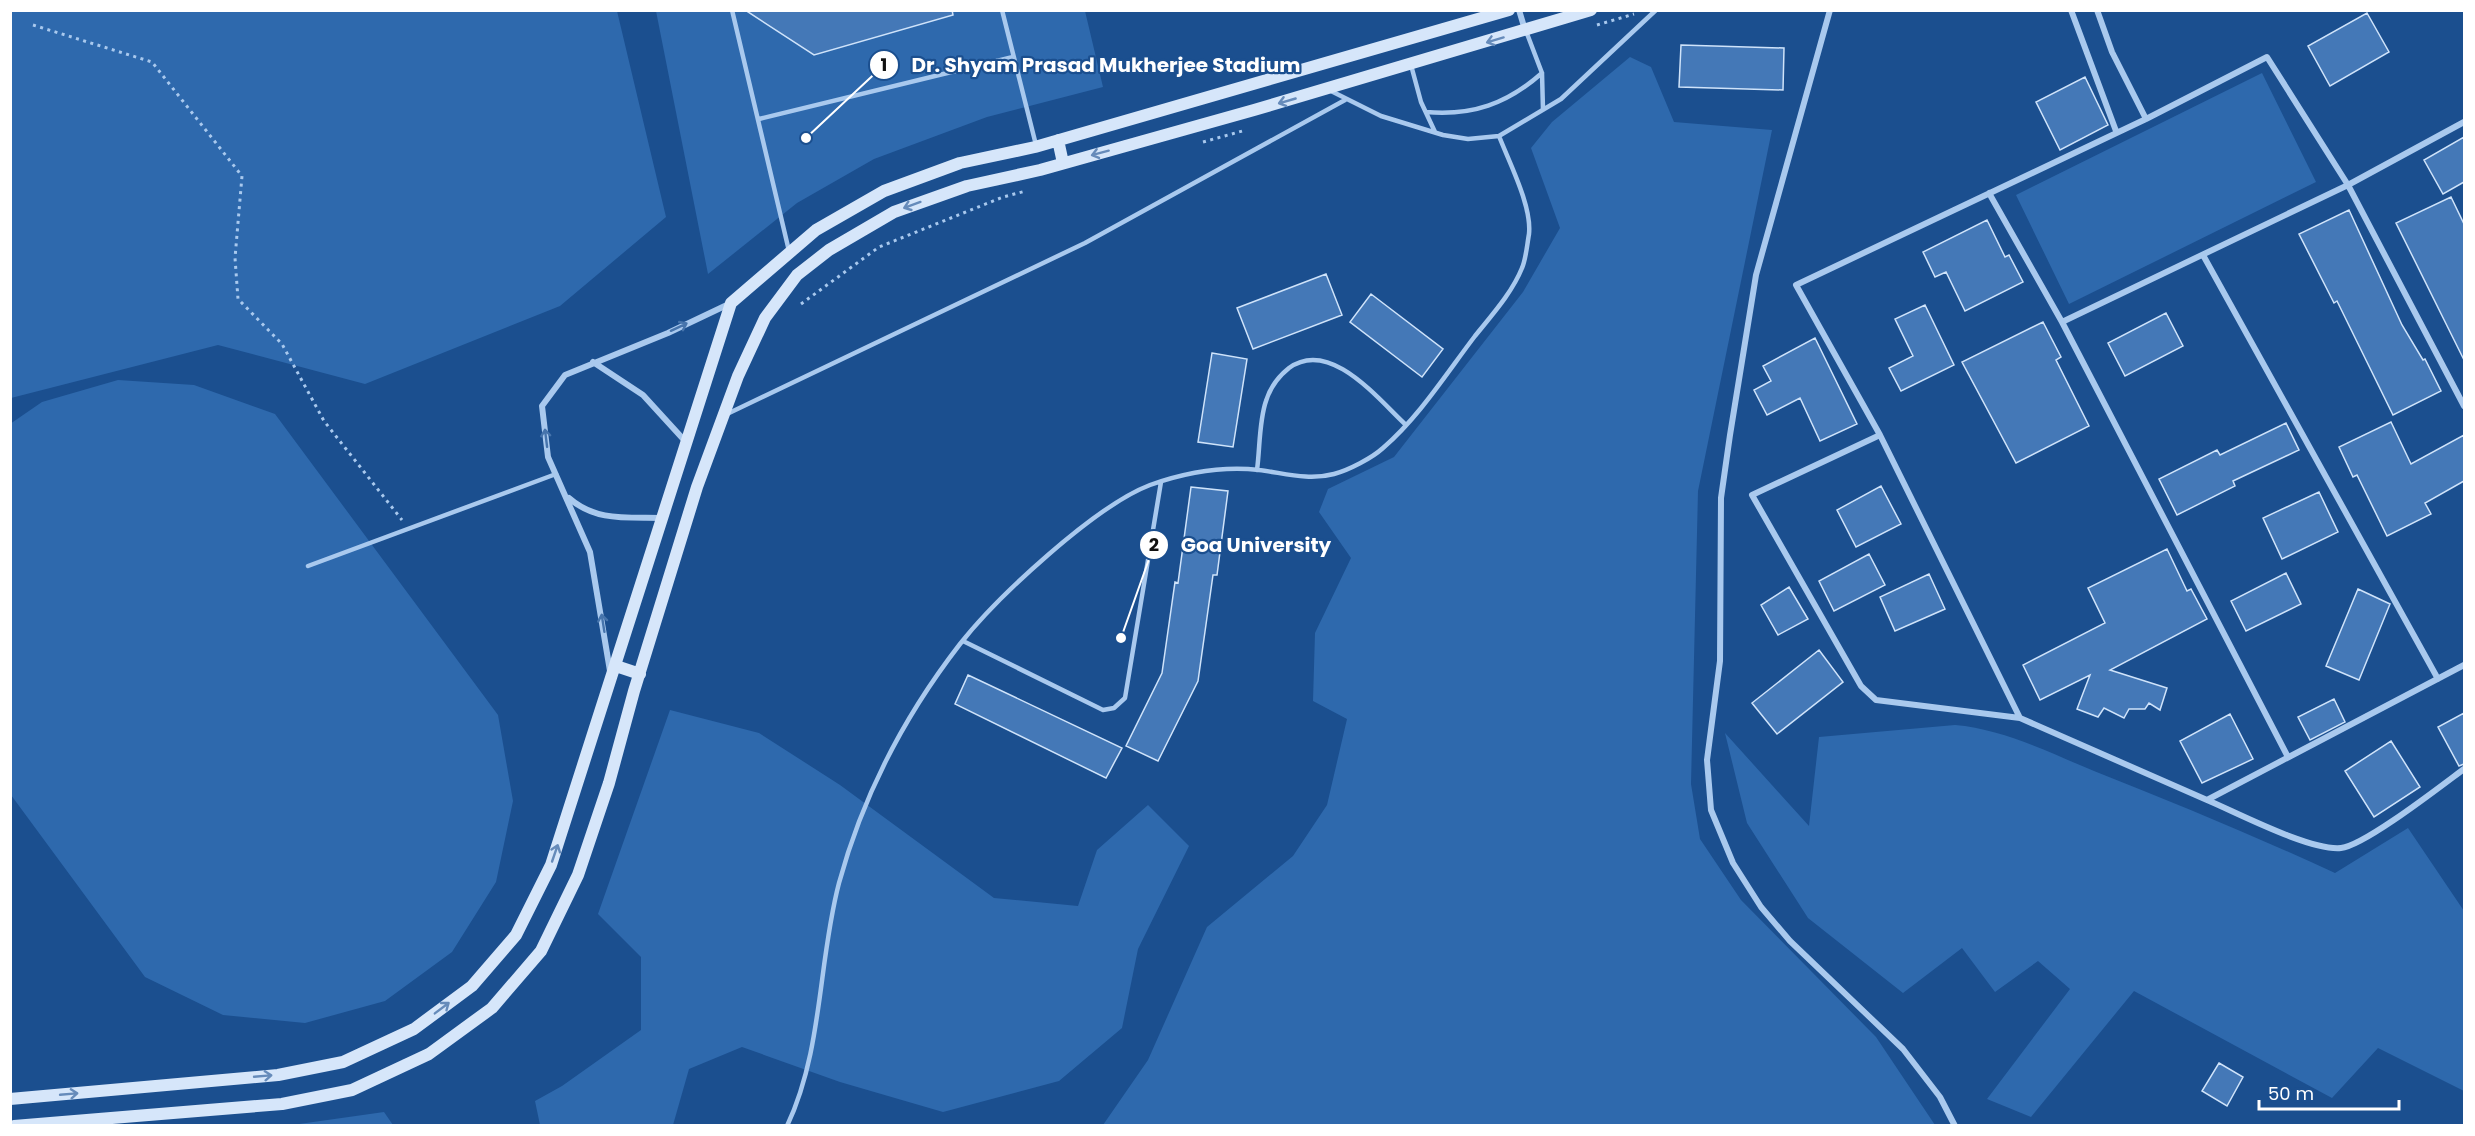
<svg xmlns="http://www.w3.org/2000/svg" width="2475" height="1136" font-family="Poppins,sans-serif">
  <rect width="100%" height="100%" fill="#1b4f8f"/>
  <path fill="#2e69ad" d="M10 11H617L666 217 560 306 365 384 218 345 11 398Z
    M656 11H1085L1103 87 987 117 874 159 797 203 708 274Z
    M1630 57 1651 67 1674 122 1772 130 1698 491 1691 784 1700 839 1741 900 1876 1037 1935 1125H1103L1148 1060 1207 927 1293 856 1327 805 1347 719 1313 701 1315 633 1351 558 1319 512 1328 489 1394 457 1523 292 1560 228 1531 148 1552 122Z
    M2262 73 2316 182 2069 304 2016 195Z
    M118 380 194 385 275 414 498 715 513 801 496 882 452 952 385 1001 305 1023 223 1015 145 977 11 795 10 424 42 402Z
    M670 710 759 733 840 785 994 898 1078 906 1097 850 1148 805 1189 846 1138 949 1122 1028 1059 1081 943 1112 840 1082 742 1047 689 1069 673 1125H540L535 1101 562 1086 641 1030V957L598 914Z
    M1955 725C2003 729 2050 753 2094 771 2175 803 2255 836 2335 873L2408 828 2464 911V1091L2378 1048 2332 1098 2134 991 2031 1117 1987 1099 2070 989 2038 961 1995 992 1962 948 1903 993 1808 918 1747 823 1725 733 1809 826 1819 737Z
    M384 1112 393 1125H292Z"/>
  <path fill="#4478b7" stroke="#cfe3fa" stroke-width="1.5" d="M745 10H952L953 15 814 55Z
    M2367 13 2389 52 2330 86 2308 46Z
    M1681 45 1784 48 1783 90 1679 87Z
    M2085 77 2108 125 2060 150 2036 102Z
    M2464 137V182L2443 194 2424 160Z
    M2451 197 2464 224V360L2396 223Z
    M2349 210 2402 325 2423 360 2425 359 2441 391 2393 415 2337 301 2334 303 2299 234Z
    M1987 220 2005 257 2009 255 2023 282 1965 311 1946 272 1935 277 1923 252Z
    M1326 274 1342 315 1253 349 1237 308Z
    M1371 294 1443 349 1422 377 1350 322Z
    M1925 305 1954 365 1901 391 1889 368 1913 356 1895 319Z
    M2166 313 2183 346 2125 376 2108 343Z
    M2043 322 2061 357 2056 360 2089 426 2016 463 1962 362Z
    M1815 338 1857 424 1820 441 1800 398 1767 415 1754 390 1771 381 1763 366Z
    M1212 353 1247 359 1233 447 1198 442Z
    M2391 422 2411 464 2464 435V481L2425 503 2431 514 2387 536 2357 475 2353 477 2339 447Z
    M2286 423 2299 450 2233 481 2235 486 2177 515 2159 479 2217 450 2220 455Z
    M1881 486 1901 524 1856 547 1837 510Z
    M1191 487 1228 491 1217 575H1213L1198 681 1158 761 1126 746 1162 673 1175 582 1178 583Z
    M2319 492 2338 532 2282 559 2263 518Z
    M2167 549 2187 591 2191 589 2207 619 2110 670 2167 688 2160 710 2149 703 2145 709H2129L2124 718 2104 708 2098 717 2077 709 2090 675 2040 700 2023 665 2105 623 2088 588Z
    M1869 554 1885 585 1834 611 1819 581Z
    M2286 573 2301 604 2246 631 2231 601Z
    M1929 574 1945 609 1895 631 1880 597Z
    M1789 587 1808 619 1778 635 1761 605Z
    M2358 589 2390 604 2359 680 2326 666Z
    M1819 650 1843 682 1777 734 1752 703Z
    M968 675 1122 748 1106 778 955 704Z
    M2334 699 2345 722 2310 740 2298 717Z
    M2464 713V764L2459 766 2438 727Z
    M2230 714 2253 759 2202 783 2180 741Z
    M2391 741 2420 787 2374 817 2345 771Z
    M2219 1063 2243 1077 2227 1106 2202 1091Z"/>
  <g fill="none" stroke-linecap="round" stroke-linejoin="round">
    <path stroke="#a9c9ee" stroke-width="3" stroke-dasharray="3 4.5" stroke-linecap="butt" d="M33 25 152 62 242 176 235 258 238 299 282 344 324 421 402 520
      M1597 25 1634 14
      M1203 142 1246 130
      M801 304 879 247 1003 197 1026 191"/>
    <path stroke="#a9c9ee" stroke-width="4.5" d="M732 10 789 251
      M1002 10 1036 145
      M1526 31 1542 73 1543 110
      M1411 65 1421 102 1435 132
      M1329 90 1381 116 1443 135 1468 139 1499 136 1561 99 1656 10
      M1426 112C1472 116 1507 104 1542 73
      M759 119 1013 57
      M727 414 1085 243 1345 100
      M1257 470C1260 448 1259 421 1266 401 1270 388 1279 376 1289 368 1330 338 1378 399 1406 425
      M308 566 556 474
      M963 641 1103 710 1114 708 1125 698 1161 482
      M787 1126C823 1050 818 962 839 883 863 795 905 715 960 644 997 597 1095 506 1150 485 1184 473 1223 466 1259 470 1284 473 1308 481 1334 474 1349 470 1372 458 1383 448 1419 417 1446 374 1475 336 1491 316 1512 293 1522 268 1526 259 1527 245 1529 234 1532 206 1509 162 1499 136"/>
    <path stroke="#a9c9ee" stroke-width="6" d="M1519 10 1525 30
      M1830 10 1756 275 1730 435 1721 498 1720 661 1707 760 1711 810 1733 863 1761 907 1790 941 1903 1049 1940 1097 1955 1126
      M2071 10 2116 131
      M2097 10 2112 52 2146 119
      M1989 193 2062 322 2288 757
      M2203 255 2438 679
      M2062 322 2348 185 2464 122
      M593 362 643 395 685 441
      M2464 406 2348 185 2267 57 2146 119 1796 285 1880 435 2020 718 2207 800 2464 665
      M1880 435 1752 495 1861 686 1876 700 2020 718
      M569 498C596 522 628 517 662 518
      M610 671 590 552 548 457 542 406 565 375 668 333 729 304
      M2207 800C2238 813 2310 851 2341 848 2364 846 2441 786 2464 769"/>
    <path stroke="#d6e6fa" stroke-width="12" d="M1058 140 1063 163
      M616 666 640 674
      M10 1099 278 1075 343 1062 414 1029 472 986 516 935 551 865 731 303 816 230 884 191 960 163 1035 147 1509 10
      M14 1126 282 1104 352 1090 429 1054 492 1008 541 951 578 875 609 783 634 691 697 487 738 376 765 318 797 275 829 250 894 212 967 186 1040 170 1254 110 1591 10"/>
  </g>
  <defs><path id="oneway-shaft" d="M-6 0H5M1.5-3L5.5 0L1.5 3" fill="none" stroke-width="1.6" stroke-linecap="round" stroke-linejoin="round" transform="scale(1.5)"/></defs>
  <g stroke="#668bba">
    <use href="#oneway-shaft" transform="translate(1495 40) rotate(163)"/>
    <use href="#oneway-shaft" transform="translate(1287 101) rotate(164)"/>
    <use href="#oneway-shaft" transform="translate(1100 153) rotate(165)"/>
    <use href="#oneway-shaft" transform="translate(912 205) rotate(160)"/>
    <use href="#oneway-shaft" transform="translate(555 853) rotate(-71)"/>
    <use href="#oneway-shaft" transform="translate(442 1008) rotate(-37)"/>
    <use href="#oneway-shaft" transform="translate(263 1076) rotate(-5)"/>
    <use href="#oneway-shaft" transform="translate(69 1094) rotate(-5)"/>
  </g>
  <g stroke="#4674ac">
    <use href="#oneway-shaft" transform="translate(679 327) rotate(-25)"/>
    <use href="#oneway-shaft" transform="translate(546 438) rotate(-97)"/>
    <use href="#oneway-shaft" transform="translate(603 623) rotate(-99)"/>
  </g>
  <path fill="none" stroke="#fff" stroke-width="2" d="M806 138L884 65M1121 638L1154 545"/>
  <g fill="#fff" stroke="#1b4f8f" stroke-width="2">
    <circle cx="806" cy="138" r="6"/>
    <circle cx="1121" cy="638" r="6"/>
    <circle cx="884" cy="65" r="15"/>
    <circle cx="1154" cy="545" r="15"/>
  </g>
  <g font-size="18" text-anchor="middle" font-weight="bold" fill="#111">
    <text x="884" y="71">1</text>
    <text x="1154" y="551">2</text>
  </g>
  <g font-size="20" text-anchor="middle" font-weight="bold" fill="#fff" stroke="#1b4f8f" stroke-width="4.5" stroke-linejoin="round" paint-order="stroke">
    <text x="1106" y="72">Dr. Shyam Prasad Mukherjee Stadium</text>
    <text x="1256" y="552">Goa University</text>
  </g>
  <rect width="2475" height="1136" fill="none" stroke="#ffffff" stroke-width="24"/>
  <path d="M2259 1100v9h140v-9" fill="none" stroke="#ffffff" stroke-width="3"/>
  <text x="2268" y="1100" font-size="18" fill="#ffffff" stroke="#1b4f8f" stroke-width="4.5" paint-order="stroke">50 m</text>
</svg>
